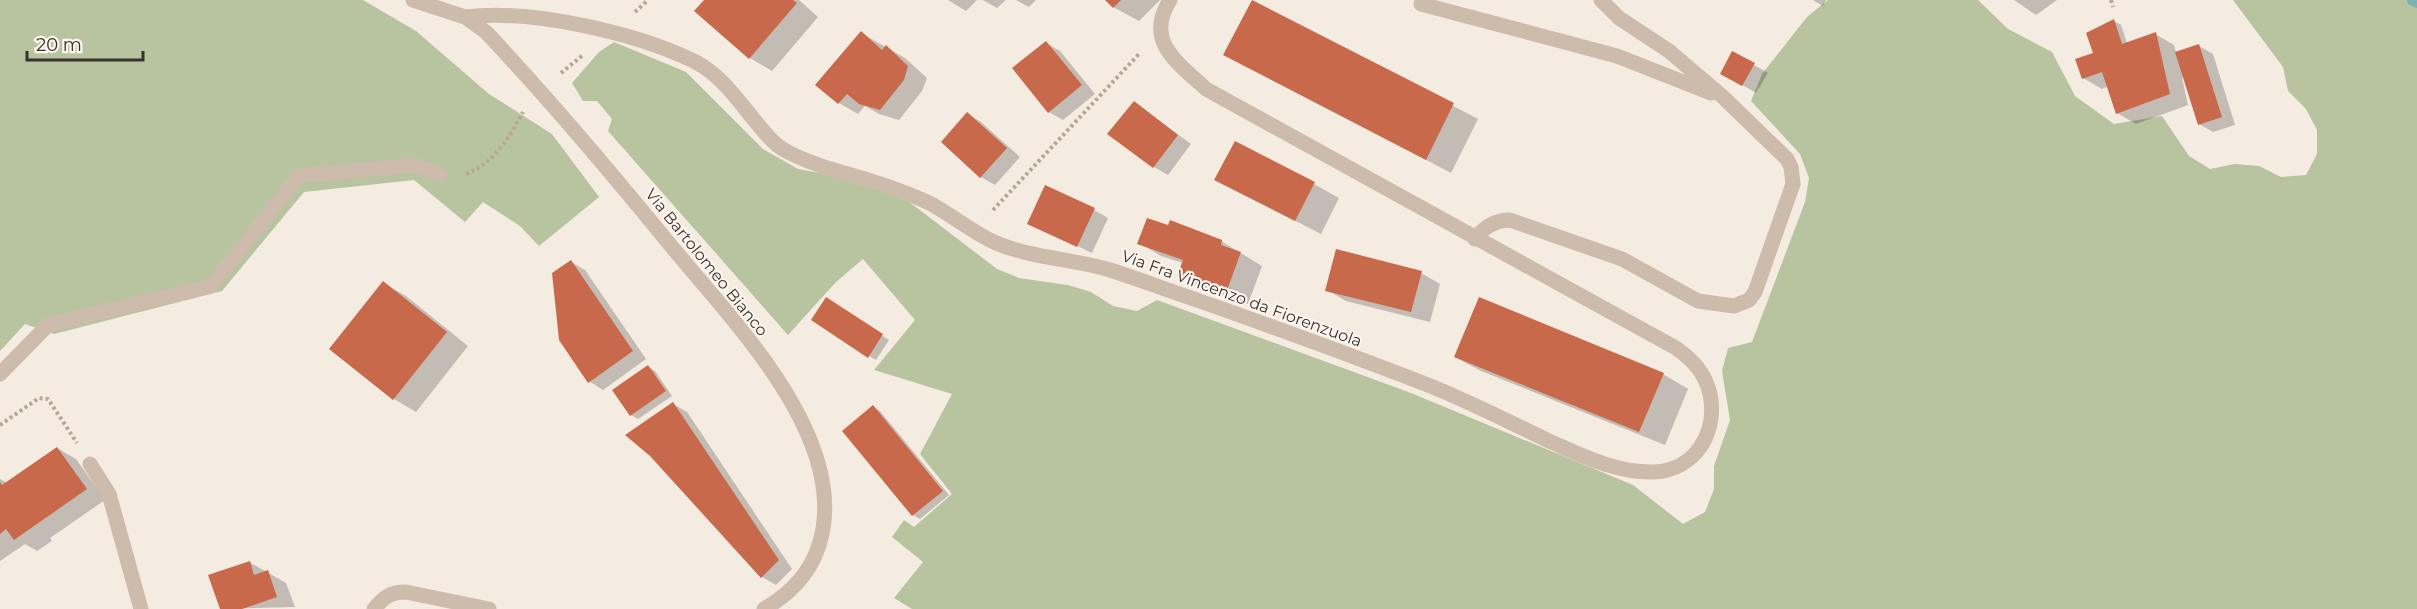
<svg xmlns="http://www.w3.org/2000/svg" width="2417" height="609" font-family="Montserrat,sans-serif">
  <rect width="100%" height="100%" fill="#f4ebe1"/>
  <path fill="#b8c4a0" d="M0 0H363L416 31 489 94 552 134 599 197 539 246 520 226 483 202 465 222 414 180 304 192 222 291 54 334 25 324 0 351Z
    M1828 0H1978L2008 29 2052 52 2075 96 2114 124 2162 116 2189 156 2210 169 2235 164 2259 166 2281 177 2306 175 2317 154V130L2306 109 2288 91 2283 67 2233 0H2417V609H912L894 598 923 562 892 537 904 520 914 527 952 494 920 454 952 394 874 370 915 320 863 259 836 282 788 335 608 131 612 119 597 101H583L572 83 599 52 614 42 686 72 763 149 798 169 863 181 908 201 997 269 1019 278 1068 285 1091 292 1113 306 1137 311 1157 300 1411 393 1633 485 1683 524 1705 512 1714 489V466L1730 420 1722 371 1728 348 1752 342 1805 202 1809 178 1800 154 1751 101 1762 74 1807 17Z"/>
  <path fill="#0003" d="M706 0H799L818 17 772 71 750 58 696 11Z
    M948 0H977L966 11Z
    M983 0H1006L997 8Z
    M1016 0H1036L1029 7Z
    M1107 0H1160L1139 21 1113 7Z
    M1813 0H1826L1823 6Z
    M2014 0H2057L2036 15Z
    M1254 1 1478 119 1451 173 1225 54Z
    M2114 21 2121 25 2127 43 2155 34 2174 45 2176 53 2199 46 2213 54 2235 125 2213 132 2199 124 2184 77 2182 78 2188 105 2136 124 2117 113 2109 86 2102 89 2083 78Z
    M861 33 905 58 927 78 922 91 899 120 879 114 865 106 858 114 839 103 817 85Z
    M1046 43 1060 51 1095 94 1063 120 1049 112Z
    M1733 53 1768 73 1756 93 1722 73Z
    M1134 102 1191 144 1168 175 1154 167Z
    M968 114 981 122 1020 157 995 185 981 177Z
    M1216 180 1314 184 1339 198 1321 234Z
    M1094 210 1108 218 1092 253 1029 223Z
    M1221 241 1262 266 1248 304 1201 288 1179 275 1183 263 1161 256 1139 243Z
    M571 262 585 270 646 359 603 390 589 381Z
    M1421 273 1440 284 1430 322 1346 301 1327 290Z
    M383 283 406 296 468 346 416 412 394 399Z
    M834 303 889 340 876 360 869 356Z
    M1455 357 1663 374 1688 389 1665 445 1481 371Z
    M648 367 655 371 672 396 638 419 631 415Z
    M673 404 687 412 792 569 776 585 762 577Z
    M873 407 880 411 949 495 920 519 913 515Z
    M57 448 76 459 105 500 50 538 52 541 37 551 25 544 0 561V479L8 483Z
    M249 562 286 583 295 607 221 609Z"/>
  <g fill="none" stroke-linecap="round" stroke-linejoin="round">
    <path stroke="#7fb0b2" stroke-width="12" d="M2413 0 2417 2"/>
  </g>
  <path fill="#c8694b" d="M704 0H793L797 3 749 59 694 11Z
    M1105 0H1121L1113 8Z
    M1252 0 1454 103 1426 160 1223 55Z
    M2114 19 2122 44 2156 32 2170 94 2116 114 2102 72 2082 79 2075 59 2093 53 2086 33Z
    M861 31 882 50 886 45 908 66 904 80 880 110 859 104 847 94 838 104 815 85Z
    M1046 41 1082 85 1048 113 1012 68Z
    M2199 44 2222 117 2198 125 2175 52Z
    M1732 51 1755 63 1742 86 1720 74Z
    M1134 101 1178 135 1153 168 1107 134Z
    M967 112 1007 148 980 178 941 142Z
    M1235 141 1315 182 1295 221 1214 180Z
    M1045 185 1095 208 1077 247 1027 224Z
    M1147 218 1168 225 1170 220 1222 240 1221 245 1241 252 1226 293 1177 276 1183 260 1137 244Z
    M1336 249 1422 271 1411 312 1325 291Z
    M571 260 633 351 588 383 559 340 552 273Z
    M383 281 447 332 393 400 329 349Z
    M826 297 883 334 868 358 811 320Z
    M1479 297 1664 373 1639 432 1454 357Z
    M648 365 666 391 630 416 612 390Z
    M673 402 779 560 761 578 650 456 625 435Z
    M873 405 943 491 912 516 842 431Z
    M57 447 87 489 14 540 6 529 0 534V482L2 485Z
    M250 561 254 575 268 570 277 597 242 609H220L208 575Z"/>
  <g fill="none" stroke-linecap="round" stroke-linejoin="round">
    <path stroke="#b9a596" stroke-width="4" stroke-dasharray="3 3" stroke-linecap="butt" d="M2111 0 2113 7
      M635 12 648 0
      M561 73 583 55
      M466 174C494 163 509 138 523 112
      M993 210 1139 54
      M0 425 39 398 48 399 77 443"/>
    <path stroke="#cdbbac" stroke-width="15" d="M374 609C384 597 390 592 406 592L489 609"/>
    <path stroke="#cdbbac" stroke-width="15" d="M413 0 465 17 486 32C549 99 609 170 667 241 729 317 853 439 819 545 810 574 790 594 764 609
      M1421 4 1617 56 1711 93
      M465 17C531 9 633 32 694 61 721 75 737 99 756 122 765 133 775 146 788 152 820 169 858 175 892 188 906 193 920 198 933 205 954 217 974 233 996 243 1032 258 1073 259 1110 270 1139 279 1166 290 1194 299 1268 325 1342 352 1415 380 1461 397 1505 420 1549 441 1583 456 1616 473 1654 472 1695 470 1718 433 1710 394 1705 373 1694 361 1676 348L1206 89C1177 62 1144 41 1170 0
      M1475 239C1484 227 1495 220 1510 220L1622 259 1698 301 1734 306 1749 300 1755 292 1793 184 1791 167 1787 159 1723 97 1669 51 1619 18 1601 0
      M0 374 48 325 211 286 299 176 414 165 441 175
      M90 464 109 494 141 609"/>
  </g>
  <g text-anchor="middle" stroke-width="4.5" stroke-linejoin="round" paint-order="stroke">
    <g font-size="16" fill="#3b302b" stroke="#fbf5ee">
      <text transform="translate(707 262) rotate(51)" y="6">Via Bartolomeo Bianco</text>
      <text transform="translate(1242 298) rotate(20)" y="6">Via Fra Vincenzo da Fiorenzuola</text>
    </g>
  </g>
  <path d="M27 51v9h116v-9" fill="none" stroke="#3b302b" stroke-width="3"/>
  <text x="36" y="51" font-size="18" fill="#3b302b" stroke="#fbf5ee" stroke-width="4.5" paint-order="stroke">20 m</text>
</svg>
